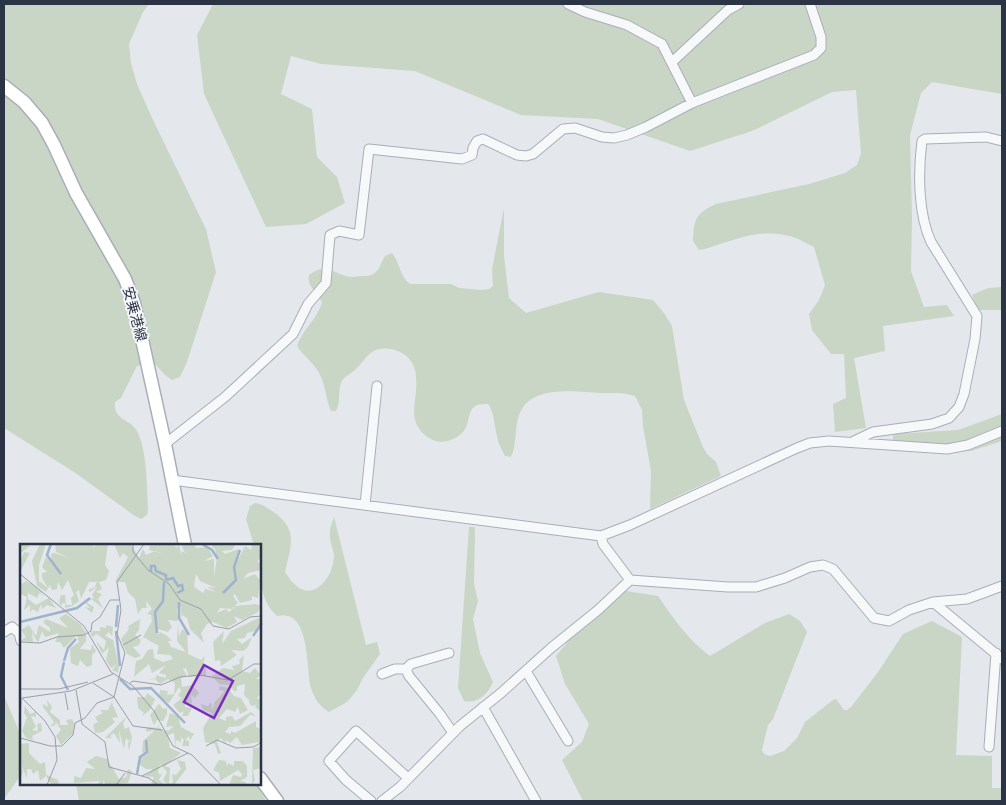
<svg xmlns="http://www.w3.org/2000/svg" width="1006" height="805" font-family="Cabin,'Noto Sans JP',sans-serif">
  <rect width="100%" height="100%" fill="#e4e7ec"/>
  <path fill="#c9d6c5" d="M4 4H149L143 12 129 44 131 63 137 84 153 120 206 229 216 272 187 362 180 377 172 380 165 375 154 363 137 366 121 398 115 402C113 421 131 419 137 431 147 449 147 488 148 509L147 515 141 519 135 516 74 472 4 428Z
    M213 4H1002V94L932 82 921 93 910 135 912 217 911 271 924 307 947 305 954 316 883 326 885 351 854 358 866 428 835 432 833 404 846 398 844 354H831L812 330 809 314 819 300 825 285 814 247C807 244 800 239 793 237 761 227 735 240 705 249L699 250 693 241C694 219 695 214 716 204L809 184 845 173 857 165 861 153 856 90 832 92 752 131 690 151 598 119 521 115 415 71 321 64 291 56 281 94 312 109 317 157 337 177 345 203 306 224 266 227 204 94 197 35Z
    M504 208V256L509 298 526 313 599 292 653 300 664 313 672 326 684 400 703 447 707 454 716 462 721 476 650 509 651 471 643 426 642 410 635 396C623 392 614 393 601 393 578 392 536 385 522 409 513 424 518 443 511 457L505 456C502 450 498 443 497 436 494 425 495 414 488 404 485 404 480 404 477 405 469 409 469 418 467 425 463 437 447 444 436 441 426 438 418 430 415 420 412 406 418 392 416 378 416 372 414 364 410 360 402 349 383 345 372 352 366 356 362 363 356 369 353 372 348 375 344 378 336 387 342 401 336 411H331C326 400 326 388 321 377 316 364 304 357 297 346 302 330 317 319 322 303 318 292 306 286 309 275 330 261 332 275 351 277 355 277 359 276 363 276 367 276 371 276 375 273 380 269 381 262 385 256L392 253C400 263 400 277 410 284H451L459 288 482 290 489 289 493 286 492 269Z
    M1002 287V310H978L972 295 988 288Z
    M1002 414V441L971 451H893V434L958 430Z
    M255 503C262 504 266 507 272 511 299 529 291 545 285 572 291 581 300 594 313 590 326 585 334 569 334 555 333 548 329 540 330 532 330 527 333 521 334 517L366 645 377 642 380 654 363 678 357 690 347 702 329 712C320 707 314 698 311 688 306 670 311 607 277 616 257 598 260 569 260 545H254L246 519 250 506Z
    M469 527H475L474 584 478 601 473 619 480 653 493 682C488 694 478 704 464 701L458 688Z
    M626 591 658 596C674 619 687 639 710 656L765 623 789 614 800 621 807 632 773 719 768 725 762 750 764 754 770 756 784 751 797 738 805 722 833 700 836 699 844 710H847L851 707 878 672 903 634 932 621 962 637 956 755 992 756V788H1002V801H583L562 760 582 742 589 724 565 684 556 656 570 639Z
    M4 681 5 698 21 736V775L4 799Z
    M76 784H257L266 801H79Z"/>
  <g fill="none" stroke-linecap="round" stroke-linejoin="round">
    <defs>
      <path id="minor" d="M568 4 585 12 627 25 662 44 692 103
        M672 62 728 10 739 4
        M854 441 873 432 932 424 949 418 959 407 964 394 975 339 977 316 931 242C918 214 918 172 922 141L925 139 986 137 1002 141
        M165 444 225 397 293 334 308 304 326 283 330 235 339 231 359 235 369 149 462 159 472 155 473 148 477 141 483 139 517 155 526 156 533 154 563 129 575 128 602 137 614 138 627 135 646 127 692 103 814 55 821 48V37L810 4
        M172 480 601 536 630 525 797 448 810 443 829 441 947 449 968 445 1002 431
        M365 505 377 386
        M601 536 603 544 630 580
        M933 602 1002 659
        M4 632 12 627 19 633 21 641
        M449 653 411 664 406 669 409 676 440 714 453 733
        M526 671 568 741
        M382 674 395 669H406
        M483 707 536 801
        M989 747 996 653
        M371 801 346 780 329 761 356 731 408 778
        M382 801 400 787 460 726 501 693 551 648 598 610 630 580 728 587H756L785 578 810 567 823 565 833 569 874 618 889 621 909 610 933 602 967 599 1002 586"/>
      <path id="secondary" d="M4 86 24 102 42 123 54 145 76 193 125 279 134 303 165 444 185 545
        M260 778 277 801"/>
    </defs>
    <use href="#minor" stroke="#a9aeb7" stroke-width="11"/>
    <use href="#secondary" stroke="#a9aeb7" stroke-width="15"/>
    <use href="#minor" stroke="#f7f8fa" stroke-width="9"/>
    <use href="#secondary" stroke="#fff" stroke-width="12"/>
  </g>
  <g text-anchor="middle" stroke-width="4" stroke-linejoin="round" paint-order="stroke">
    <g font-size="14" fill="#2b3445" stroke="#f4f6f9">
      <text transform="translate(135 314) rotate(75)" y="5">安乗港線</text>
    </g>
  </g>
  <g transform="translate(20 544)">
    <rect width="241" height="241" fill="#e4e7ec"/>
    <path d="M2 0 10 2 1 9 0 18 4 8 10 9 1 26H0V3ZM20 0H26L19 21V37L28 44 22 34V29L27 28 22 23 26 13 32 17 31 10 34 9 50 14 36 8 35 0H74L73 5 76 0H88L85 21 89 27 86 36 79 38 82 45 76 48 82 50 78 55 84 65 71 55 67 59 74 63 72 69 65 63 70 64 65 58 69 55 74 54 72 51 77 43 70 48 68 46 75 43 77 38H69L61 55 59 46 56 48 59 57 52 62 45 64V59H42V62L39 59 41 51H45L46 61H52L51 54 54 51 48 36 42 46 38 38 37 45 32 46 30 41 26 48 17 42 12 17ZM94 0H111L119 14 123 5 126 11 135 7 144 10 129 6 130 0H155L156 4 159 0 161 11 162 7 165 9 161 0H175L176 4 187 3 193 12 184 17 194 15V32L197 14 195 5 190 0 215 1 212 6 202 7 205 10 219 5 218 16 225 2 231 6 232 1H241V15L238 16V19L241 18V26L228 29 223 35 235 30 240 36 238 54 232 52V56L220 59 215 50 213 52 218 59 211 65 200 64 197 69 206 65 209 68 215 62 236 60 241 62 238 68 222 76 214 72 217 78 207 84 193 78 187 80 181 89 184 99 170 85 167 74 162 71 161 74V62L157 64 159 93 162 85 166 88 167 85 168 110 181 116 185 112 182 124 185 120 190 123 186 124V132L169 133 166 124 163 125 167 132 161 134 162 143 172 141 179 149 175 154 171 151 172 159H165V163L172 164 168 172H162L164 167 160 169 153 161 162 154 158 152 161 147 159 143 149 159 139 154 140 146 148 147 147 151 154 150 155 139 148 135 140 140 135 135 127 136 136 134V131L146 134V131L139 129 146 121 132 129 129 120 114 133 116 117 122 115 128 106 133 105 134 114 143 118 153 115 150 111 137 110 139 102 123 93 132 77 131 71 127 70 132 65 126 57 127 64H122L118 70 115 55 108 48 105 38H95L108 13 103 9 100 14ZM176 30 180 37 196 44 187 43 196 48 185 45 183 49 174 43ZM148 76 158 77 157 97 166 108 151 103 148 97H152L147 92 140 88 138 91 137 85 148 88 152 83ZM0 29 2 40 6 37 12 40 22 48 23 52 20 48 17 54 8 49V55L16 61 29 54 36 64 27 61 22 65 21 60 18 68 12 65 10 69V61L4 66 7 53 0 50ZM46 70 61 81 66 89V97L60 105 71 106 72 100 76 107 72 111V121L67 123 60 116 58 122 51 119 50 104 59 98 57 91 44 104 40 98H35L39 89 25 93 22 87 18 99 12 88 13 98 0 97 6 93 1 86 9 81 16 92 19 81 30 88V84L23 78 26 75 48 84 39 74ZM241 73 239 86 227 89 225 94 217 95 222 100 232 93 228 103 223 107 211 106 217 111 201 122 200 116 195 117 193 98 204 87 202 100 211 87ZM120 75 119 86 115 91 121 96 119 101 113 103 121 112 115 114 107 110 101 95 109 85 108 82ZM86 81 93 83 92 92 89 88 85 92 93 96 99 122 98 129 92 126 97 120 91 124 86 116 89 103 82 110 76 97 84 106 86 97 77 90 72 93 71 90 72 87H80V83L86 84ZM224 111 222 127 230 129 235 124 241 131 236 135H241V153L239 151 237 154 241 156V168L235 163 237 161 232 162 229 159 230 145 229 156 224 151 225 140 217 142V147H214L209 141 199 140 192 132 203 124 214 126 212 122 220 120 219 116ZM200 142 208 144 214 152 221 154 228 166 220 170 218 163 215 168 207 165 199 174 206 177V173L212 172 215 177 231 168 236 172 230 171 220 182 209 183 205 188 211 190V187L215 189 236 177V183L240 185 239 198 222 201 217 193 210 199 206 196 205 200 201 194 197 198 201 209 198 210 195 200 185 198 183 184 192 169 183 166 181 160 188 162 191 158 193 167 194 159 205 147 199 146ZM127 149 135 155 130 166 122 172 124 169 118 164 117 153H126ZM93 155 92 159 98 173 92 174 95 178 83 188 75 189 73 181 78 178 75 173 83 169 80 166H88ZM27 156 32 163 30 168 40 176V181H48L46 176 52 175 54 179 53 190 41 201 36 192 41 186 36 178 35 181 30 183 34 178 23 163V160L28 163ZM139 160 143 165 147 164V170L143 177 137 176 134 181 130 171ZM5 162 10 170 16 168V173L11 172 16 183 12 186 18 187 17 180 21 179 22 187 12 192 13 196 6 194 2 187 7 173 4 169ZM150 169 158 172 161 183 174 190 170 196 169 192 165 196 169 197V202H162L164 196 161 193V198L156 196V205L154 189 148 191 150 204 161 209 145 222 150 224 149 240 153 239 152 230 156 231 161 225 157 216 165 218 166 225 155 240 148 241 143 236 147 228 140 220 138 228 140 231 143 228 139 236 145 241H131L134 233 125 232 133 225H126L119 220 121 212 125 209 122 208 123 197 135 186 126 188 127 183 138 184 139 179V184L148 187 154 182 146 183ZM106 173 103 180 105 185 109 183 112 194 109 207 108 199 111 195 108 197 106 193 104 205 99 186 100 199 94 189 90 192 92 194H85ZM9 199V209L20 220 25 218 26 231 38 236 39 240H31L26 232 20 237 18 226 13 230 11 225H7V234L1 221 3 229 0 234V200ZM241 203V224L233 226 235 237 232 240 233 204ZM76 212 87 215 99 235 106 233 108 225 112 227 108 239 85 241 84 236 82 241H77L80 237 54 239V232L61 234 66 224 75 225 67 218ZM199 216 206 217 207 223 208 219 214 222V217H223L227 222V233L220 237 226 238V241H209L213 231 221 233 222 230 218 226 200 237 199 229 193 226Z" fill="#c9d6c5" fill-rule="evenodd"/>
    <path fill="none" stroke="#9fb4cc" stroke-width="2.5" d="M31 0 27 11 41 30M182 0 192 6 198 15M131 28V22H135L136 27 146 31V36M146 36 153 34 158 42 162 41 163 46 157 49M203 49 216 36 214 23 220 6M159 58V74L169 91M0 78 57 64 70 54M96 83 98 61M96 87 100 122M137 89 135 68 143 57 144 38M233 92 242 79M44 117 48 104 56 95M44 118 41 132 48 146M100 135 110 145 131 144 165 179M117 230 120 213 127 208 126 196"/>
    <path fill="none" stroke="#9a9fa9" stroke-width="1" d="M113 0V8L128 26 149 40 160 56 181 65 193 82 209 85 230 73 242 72M0 30 64 82 91 128 113 142 134 167 153 202 172 211 201 241M0 98 20 99 37 93 64 91 71 87 72 79 80 73 90 56H99M103 101 121 91M73 139 94 153 105 109 97 90 101 66 97 38 124 0M110 139 113 137 141 141 160 133 180 131 208 136 234 120H242M0 145H39L68 138M56 146 62 180 85 198 89 223 129 234 138 241M45 149 48 166M2 154 25 177 35 193 37 216 27 241M2 154 51 147 93 130M0 182 1 154M0 194 30 202H42L53 191 55 179 65 174 77 159 94 153 113 182 142 186M186 202 197 196 216 204 233 203 239 200 242 195M122 232 168 209M96 241 105 229"/>
    <path fill="#7b2cbf" fill-opacity="0.15" stroke="#7b2cbf" stroke-width="2.5" d="M184 121 213 137 194 174 164 158Z"/>
    <rect width="241" height="241" fill="none" stroke="#2b3445" stroke-width="2.5"/>
  </g>
  <rect width="1006" height="805" fill="none" stroke="#2b3445" stroke-width="10"/>
</svg>
